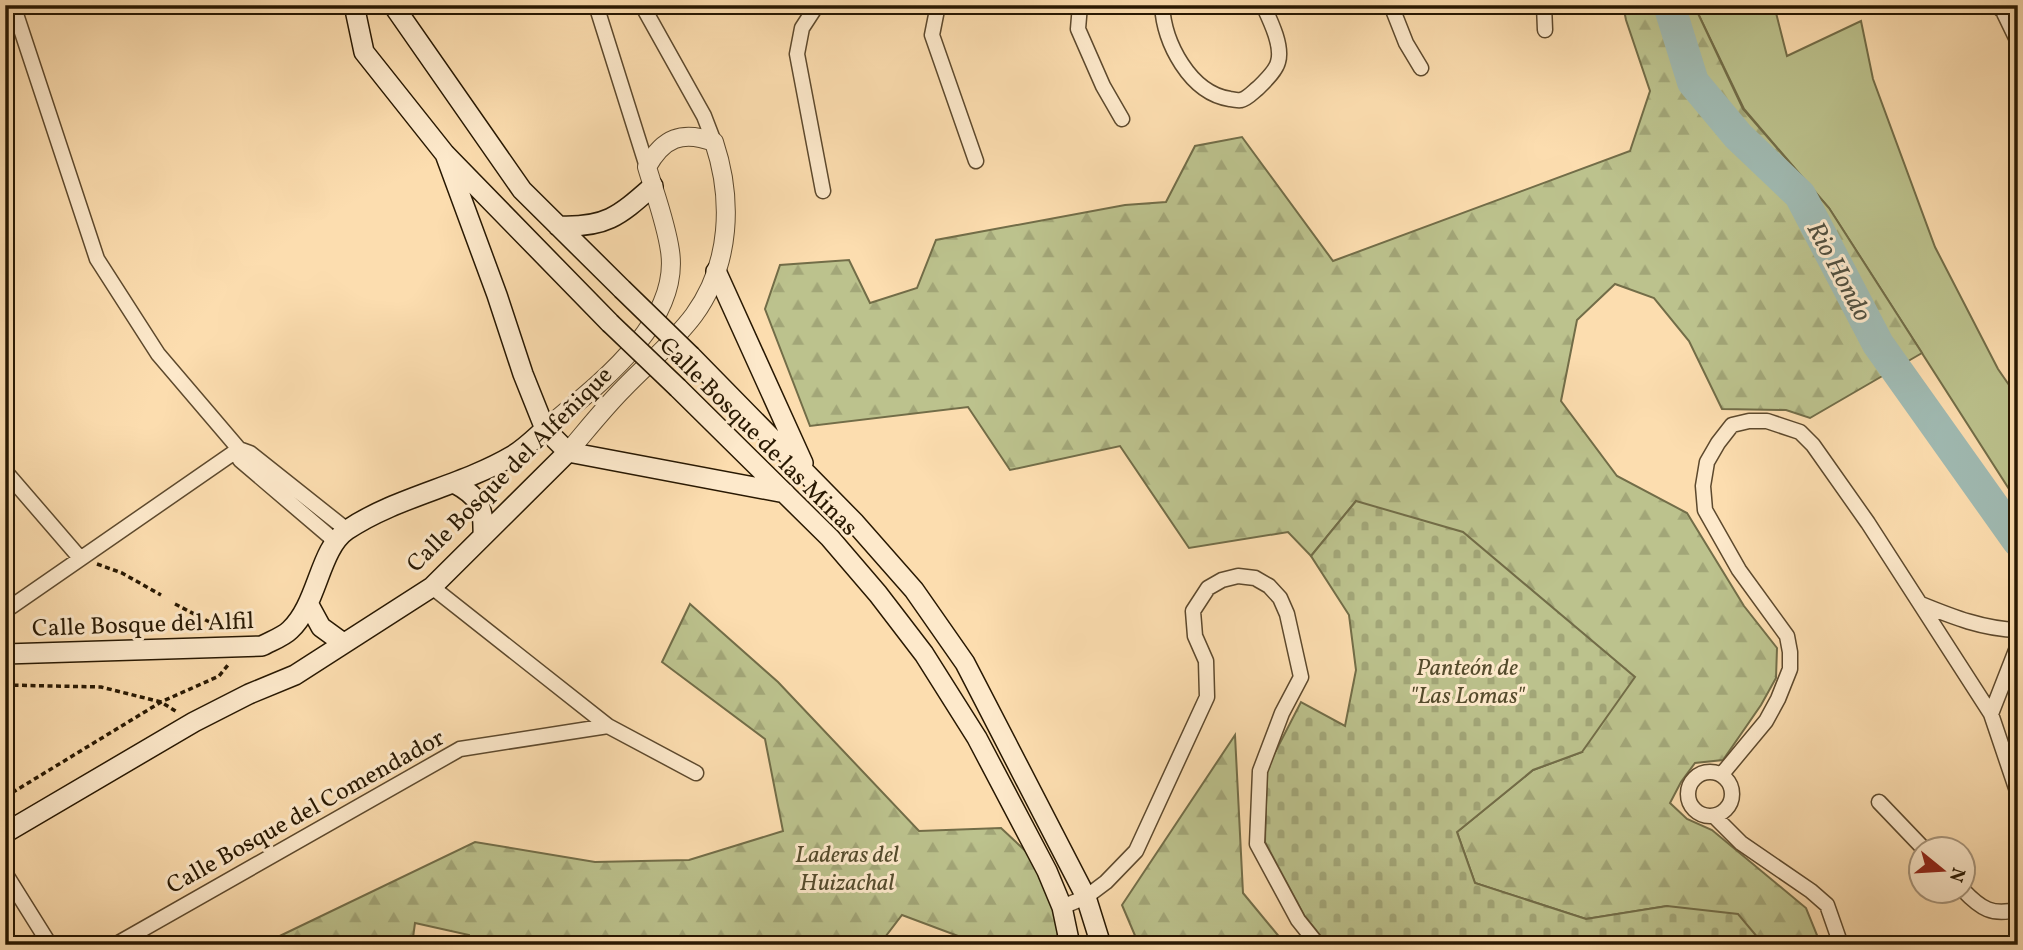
<svg xmlns="http://www.w3.org/2000/svg" width="2023" height="950" font-family="Vollkorn,serif">
  <defs>
    <pattern id="forest-firs" width="22" height="20" patternUnits="userSpaceOnUse" patternTransform="scale(1.75)"><rect width="22" height="20" fill="#bcc28d"/><path d="M5 1l3.5 6h-7zM16 11l3.5 6h-7z" fill="#a2a678"/></pattern>
    <pattern id="cemetery-stones" width="16" height="16" patternUnits="userSpaceOnUse" patternTransform="scale(1.75)"><rect width="16" height="16" fill="#bcc28d"/><path d="M2 7V4a2 2 0 0 1 4 0v3zM10 15v-3a2 2 0 0 1 4 0v3z" fill="#a2a678"/></pattern>
  </defs>
  <rect width="100%" height="100%" fill="#fcddaf"/>
  <filter id="stains"><feTurbulence type="fractalNoise" baseFrequency=".00286" numOctaves="4"/><feColorMatrix values="0 0 0 0 .2 0 0 0 0 .09 0 0 0 0 .02 0 0 0 .5 -.17"/></filter>
  <radialGradient id="worn" r=".72"><stop offset=".6" stop-color="#630" stop-opacity="0"/><stop offset="1" stop-color="#630" stop-opacity=".3"/></radialGradient>
  <path fill="#bcc28d" stroke="#726d48" stroke-width="2" d="M1694 5H1774L1787 56 1861 21 1873 79 1935 247 1998 369 2018 398V503L1829 208 1744 109Z"/>
  <path fill="url(#forest-firs)" stroke="#726d48" stroke-width="2" d="M1623 5H1694L1743 109 1829 208 1922 353 1810 418 1786 410 1722 409 1689 341 1654 298 1615 284 1577 320 1561 401 1617 476 1687 513 1744 606 1777 648 1776 678 1761 705 1723 760 1695 763 1681 782 1670 803 1687 819 1712 830 1806 908 1821 945H1760L1667 906 1586 919 1475 883 1457 832 1533 770 1582 752 1356 501 1311 556 1288 532 1189 548 1120 446 1010 470 968 407 810 426 765 309 780 265 849 260 870 303 917 288 936 240 1125 205 1166 202 1195 146 1242 137 1333 261 1630 151 1650 91 1626 20Z
    M690 604 778 682 919 831 1001 828 1047 871 1062 907 1056 945H982L902 915 879 945H468L469 935 415 923 412 945H261L475 842 595 862 689 860 783 831 765 739 662 662Z
    M1235 735 1243 893 1286 945H1139L1122 905Z"/>
  <path fill="url(#cemetery-stones)" stroke="#726d48" stroke-width="2" d="M1356 501 1463 532 1635 677 1582 752 1533 770 1457 832 1475 883 1586 919 1667 906 1738 914 1764 945H1328L1304 915 1265 842 1267 768 1301 702 1345 726 1356 670 1349 615 1311 556Z"/>
  <g fill="none" stroke-linecap="round" stroke-linejoin="round">
    <path stroke="#a0bab2" stroke-width="32" d="M1669 5 1693 82 1738 136 1800 195 1878 344 2018 541"/>
    <defs>
      <path id="minor" d="M13 5 97 259 158 354 239 449 240 460 335 541
        M596 5 647 167
        M642 5 704 116 714 142
        M817 5 802 28 797 54 823 191
        M938 5 932 35 976 161
        M1080 5 1078 29 1103 86 1122 119
        M1162 5C1164 43 1190 93 1230 99 1231 99 1240 101 1241 100 1247 99 1253 92 1258 88 1264 82 1276 71 1278 62 1283 46 1270 20 1263 5
        M1391 5 1406 43 1421 68
        M1544 5 1545 30
        M1996 5 2003 11 2018 42
        M239 449 250 453 347 530
        M5 471 80 558
        M432 587 608 726 696 773
        M1921 604C1953 617 1983 629 2018 630
        M5 611 239 449
        M1991 714 2018 645
        M1688 794a22 22 0 1 1 44 0a22 22 0 1 1-44 0Z
        M1722 774 1766 721 1778 699 1790 669V652L1787 636 1739 570 1705 510 1703 486 1707 462 1718 443 1732 425 1749 421H1767L1800 432 1813 445 1868 523 1991 714 2018 794
        M1879 802 1923 848
        M1714 816 1741 843 1811 891 1827 905 1841 945
        M5 873 50 945
        M1963 890C1980 908 1993 917 2018 909
        M1062 907 1086 897 1106 882 1136 851 1207 697 1206 661 1195 636 1193 611 1208 588 1222 580 1238 576 1255 578 1269 586 1280 598 1287 614 1301 677 1282 713 1260 771 1257 844 1298 920 1318 945
        M115 945 460 749 608 726"/>
      <path id="tertiary" d="M545 429C595 387 681 324 670 251 666 223 655 194 647 167 663 138 682 130 714 142 733 199 731 264 694 315 674 342 647 364 624 388 604 408 586 431 568 452"/>
      <path id="secondary" d="M354 5 364 52 445 154 610 323
        M393 5 522 190 622 289
        M445 154 497 295 523 374 545 429 568 452 785 493
        M558 226C606 228 619 216 653 186
        M716 271 803 463
        M691 356 855 523 914 590 965 663 1086 897 1101 945
        M678 388 830 538 878 594 924 654 977 738 1047 871 1062 907 1070 945
        M454 483C480 497 484 507 483 536
        M309 605 321 627 343 643
        M5 654 262 646C271 641 283 637 290 630 318 604 319 549 347 530 396 497 461 486 512 456 524 449 535 438 545 429
        M5 833 194 722 249 694 295 675 432 587 568 452"/>
    </defs>
    <use href="#minor" stroke="#5d492d" stroke-width="17"/>
    <use href="#tertiary" stroke="#5d492d" stroke-width="20"/>
    <use href="#secondary" stroke="#281802" stroke-width="22"/>
    <path stroke="#281802" stroke-width="3.5" stroke-dasharray="5 3.5" stroke-linecap="butt" d="M97 564 122 573 161 595
      M175 604 223 629
      M5 685 101 687 161 702 177 712
      M5 797 161 702 219 676 228 665"/>
    <use href="#minor" stroke="#fde9cb" stroke-width="14"/>
    <use href="#tertiary" stroke="#fde9cb" stroke-width="18"/>
    <use href="#secondary" stroke="#fde9cb" stroke-width="19"/>
    <defs>
      <path id="secondary-bridge" d="M622 289 691 356
        M610 323 678 388"/>
    </defs>
    <use href="#secondary-bridge" stroke="#281802" stroke-width="22" stroke-linecap="butt"/>
    <use href="#secondary-bridge" stroke="#fde9cb" stroke-width="19"/>
  </g>
  <g text-anchor="middle" stroke-width="6" stroke-linejoin="round" paint-order="stroke">
    <g font-size="24" fill="#281802" stroke="#fde9cb">
      <text transform="translate(759 436) rotate(45)" y="8">Calle Bosque de las Minas</text>
      <text transform="translate(509 469) rotate(-45)" y="8">Calle Bosque del Alfeñique</text>
      <text transform="translate(143 624) rotate(-2)" y="8">Calle Bosque del Alfil</text>
      <text transform="translate(305 811) rotate(-29)" y="8">Calle Bosque del Comendador</text>
    </g>
    <g font-size="24" font-style="italic" fill="#544b2c" stroke="#fde9cb">
      <text x="1467" y="675">Panteón de<tspan x="1467" dy="28">"Las Lomas"</tspan></text>
      <text x="847" y="862">Laderas del<tspan x="847" dy="28">Huizachal</tspan></text>
    </g>
    <g font-size="26" font-style="italic" fill="#525140" stroke="#fde9cb">
      <text transform="translate(1840 271) rotate(62)" y="9">Rio Hondo</text>
    </g>
  </g>
  <rect width="2023" height="950" fill="none" stroke="#fcddaf" stroke-width="28"/>
  <rect x="7" y="7" width="2009" height="936" fill="none" stroke="#281802" stroke-width="3.5"/>
  <rect x="14" y="14" width="1995" height="922" fill="none" stroke="#281802" stroke-width="2"/>
  <g transform="translate(1942 870) rotate(108)"><circle r="33" fill="#fde9cb" stroke="#a8957b" stroke-width="2"/>
  <path d="M0-5L12 26L0 18L-12 26Z" fill="#8f2418"/>
  <text y="-10" font-size="19" font-weight="bold" text-anchor="middle" fill="#281802">N</text>
  </g>
  <rect width="100%" height="100%" filter="url(#stains)"/>
  <rect width="100%" height="100%" fill="url(#worn)"/>
</svg>
